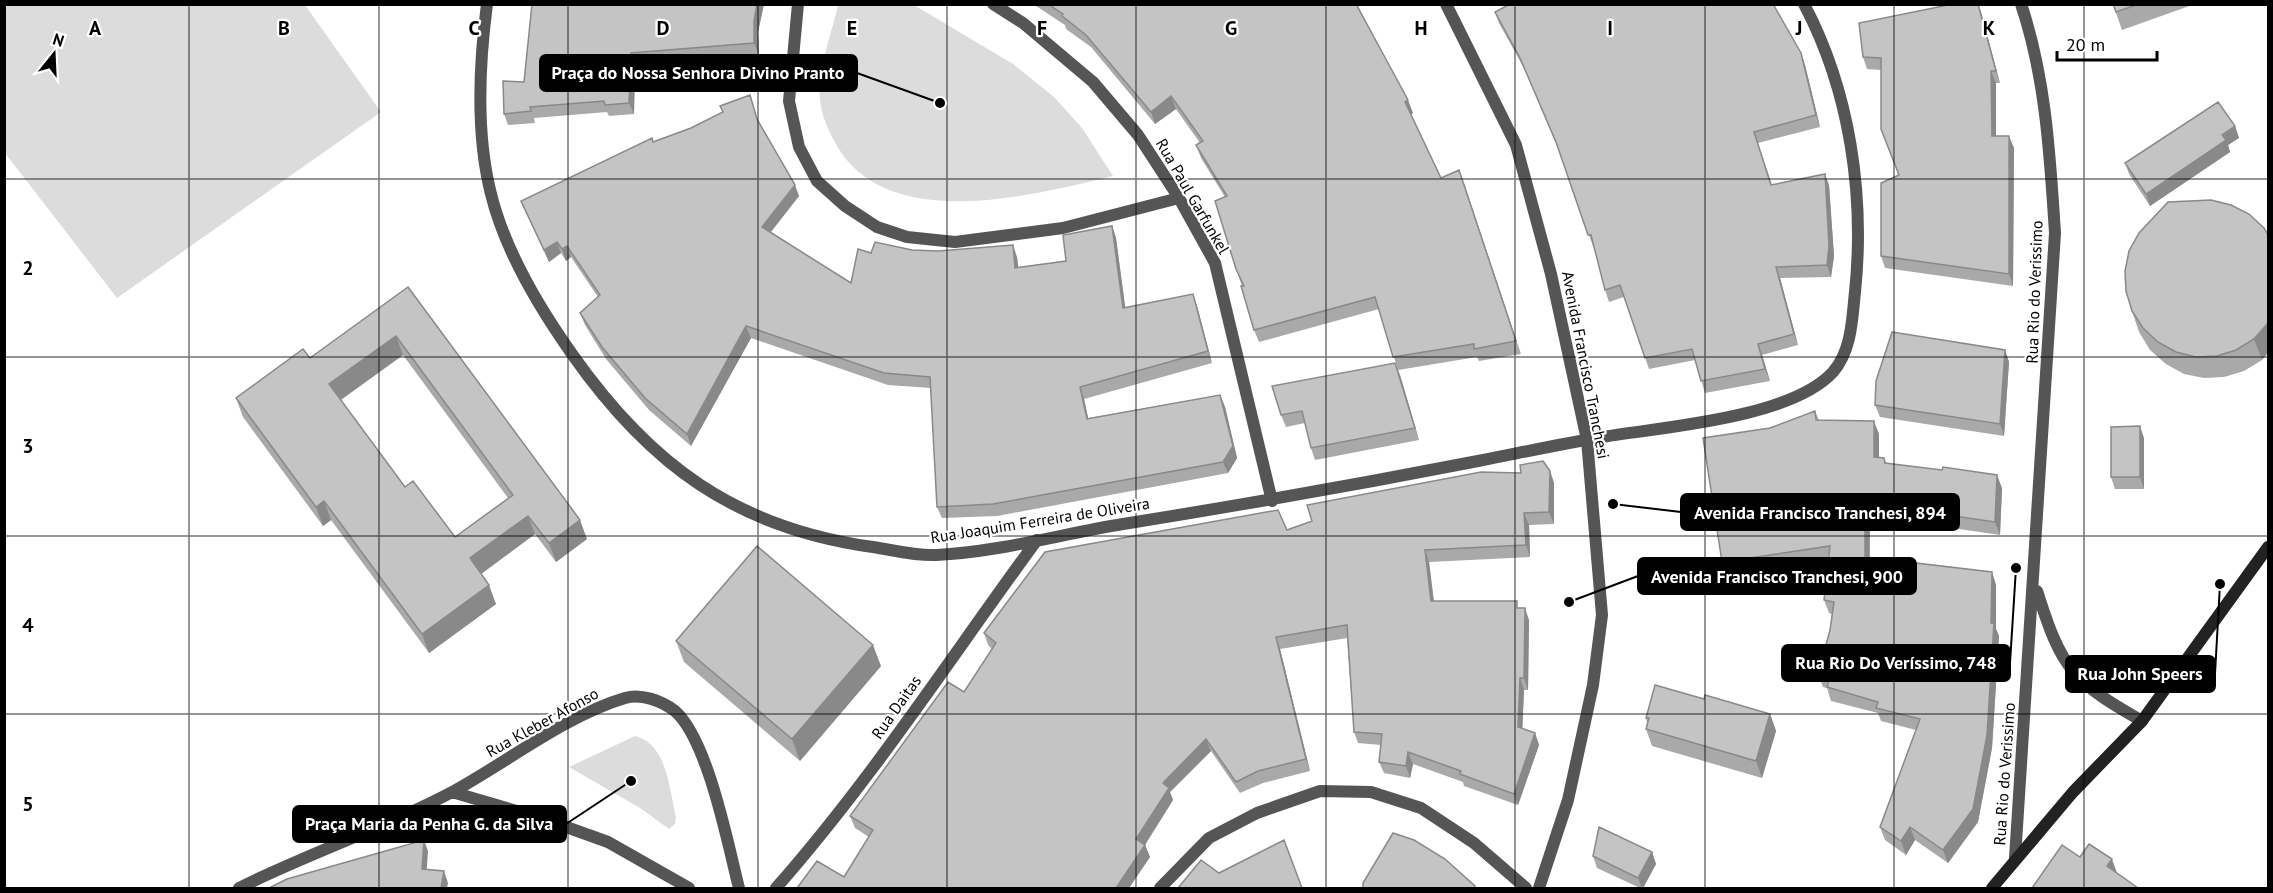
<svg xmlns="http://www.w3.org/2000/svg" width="2273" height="893" font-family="'PT Sans',sans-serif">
  <rect width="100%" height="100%" fill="#fff"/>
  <path fill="#dcdcdc" d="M5 4 305 5 381 112 117 298 5 153Z
    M838 5H914L1013 64 1054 97 1082 128 1113 176C1034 195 888 234 837 146 829 132 821 115 820 99 817 72 832 32 838 5Z
    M635 736C668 744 669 790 676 817L675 824 669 829 640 808 569 767Z"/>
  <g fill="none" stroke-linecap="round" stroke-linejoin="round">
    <path stroke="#555" stroke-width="12" d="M487 4C479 65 476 135 491 194 505 251 538 306 572 354 650 465 736 528 873 547 893 550 915 556 936 555 999 552 1061 534 1123 524 1242 505 1360 484 1478 461 1519 453 1561 444 1602 437 1664 427 1791 418 1833 372 1852 350 1852 319 1855 292 1865 195 1850 91 1804 4
      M798 4 789 101 799 147 817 181 845 206 877 227 907 237 955 242 1063 228 1179 198
      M993 4 1023 23 1093 82 1138 135 1179 198 1215 263 1272 501
      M1446 4 1516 145 1551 274 1587 440 1602 615 1593 685 1568 800 1539 888
      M452 792 544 819 608 842 689 888
      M239 888C309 853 385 828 454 791 507 762 567 715 625 698 641 693 662 701 675 711 708 740 728 845 739 888
      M776 888C872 779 951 657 1037 540
      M1160 888 1209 838 1257 813 1320 791 1371 792 1421 808 1474 843 1526 888"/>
    <path stroke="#555" stroke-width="12" d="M2037 591C2046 618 2055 650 2074 672 2092 693 2118 707 2142 721
      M2015 858 2055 233C2050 157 2046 78 2021 4"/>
    <path stroke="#222" stroke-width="12" d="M1992 888 2073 792 2142 721 2268 547"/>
  </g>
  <path fill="#a9a9a9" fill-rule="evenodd" d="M532 4H764L758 32 759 55 635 65 634 114 609 116 607 112 534 118 535 123 508 125 504 114 524 82Z
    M1033 4H1357L1413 113 1411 114 1441 178 1464 183 1521 354 1479 361 1477 357 1398 370 1379 309 1259 342 1254 330 1242 286 1236 269 1225 197 1201 158 1196 145 1200 143 1176 109 1155 124 1091 47 1066 29 1065 25Z
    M1978 4 2000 83H1996V136L2014 148 2013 286 1885 268 1881 256 1898 175 1881 70 1867 69 1863 57Z
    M2113 4H2195L2122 30Z
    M1495 12 1801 53 1805 65 1820 127 1758 143 1772 185H1829L1834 256 1831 277 1780 278 1798 345 1762 355 1770 381 1705 393 1695 360 1649 369 1624 297 1609 302 1605 290 1594 246H1593L1559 151 1525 70 1499 23Z
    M758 121 799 196 771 232 851 283 871 253 912 250 1017 257 1018 268 1066 261 1112 226 1116 238 1125 308 1197 306 1212 363 1084 399 1088 418 1220 395 1225 407 1237 458 1228 473 997 516 942 518 937 507 931 388 888 385 751 338 691 446 649 410 606 359 585 325 580 313 598 297 571 257 566 261 561 253 549 262 526 213 521 201 653 142Z
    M2235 126 2239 138 2228 145 2230 152 2150 206 2129 174 2125 163Z
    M2211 200 2262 360 2244 371 2224 377 2204 378 2184 374 2166 364 2150 350 2139 332 2132 311Z
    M408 287 587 539 556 562 535 534 481 574 496 604 429 653 331 520 323 526 243 417 236 398 310 358ZM403 355 508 498 455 537 405 487 341 400Z
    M2005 350 2009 362 2004 436 1880 417 1875 405Z
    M1400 375 1419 440 1315 460 1311 448 1305 423 1286 427 1281 415Z
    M1815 411 1819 420 1879 434V457L1884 458 1886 463 2002 488 2000 535 1870 516V557L1992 572 1996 585V629L1999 636 1992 748 1978 822 1948 863 1915 840 1906 855 1885 840 1880 827 1916 730 1881 721 1878 713 1831 701 1827 688 1823 687 1818 674 1830 630 1832 614 1829 613 1824 600 1829 560 1727 575 1722 562 1770 428Z
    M2144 438V489H2115L2111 477Z
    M1550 471 1554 483V524L1529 525 1530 557 1429 562 1434 601 1520 608 1529 620 1528 690H1524L1522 728 1535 733 1539 745 1518 805 1464 786 1463 782 1413 764 1410 778 1384 773 1379 762 1381 745 1358 743 1354 732 1347 638 1280 649 1310 771 1263 783 1240 793 1211 751 1170 792 1173 800 1145 845 1150 857 1129 888H797L844 877 869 837 855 828 850 816 964 692 992 649 988 645 984 633 1287 530 1521 473Z
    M676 641 881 666 800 761 684 662Z
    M1704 699 1770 714 1776 731 1762 778 1652 746 1646 729 1647 723 1646 718Z
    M1652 852 1656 864 1643 888H1640L1597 868 1593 856Z"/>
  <path fill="#898989" d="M757 4H764L758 32 759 55 754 43V21Z
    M1978 4 1981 12 2000 83 1996 71Z
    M631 53 635 65 634 114 629 103Z
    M1801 53 1805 65 1820 127 1816 115Z
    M1991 71 1996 83V148L1992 136Z
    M1171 96 1176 109 1155 124 1151 112Z
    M1408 100 1413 113 1410 115 1405 102Z
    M2235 126 2239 138 2228 145 2230 152 2150 206 2146 194Z
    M2009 136 2014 148 2013 286 2009 274Z
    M1825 174 1829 185 1834 256 1831 277 1827 265Z
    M795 185 799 196 766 238 762 227Z
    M1112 226 1116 238 1127 320 1123 308Z
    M557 242 561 253 549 262 544 250Z
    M1013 245 1017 257 1020 280 1015 268Z
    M567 246 571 257 566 261 562 249Z
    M1776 267 1780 278 1798 345 1794 334Z
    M1193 294 1197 306 1212 363 1208 351Z
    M2268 323V353L2262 360 2254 339Z
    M746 326 751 338 691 446 687 434Z
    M396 336 403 355 336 403 329 384Z
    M1758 344 1762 355 1770 381 1765 369Z
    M2005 350 2009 362 2004 436 2000 424Z
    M1395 363 1400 375 1419 440 1415 428Z
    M1080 387 1084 399 1091 431 1087 419Z
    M1220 395 1225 407 1237 458 1228 473 1223 462Z
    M1874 421 1879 434V470L1874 457Z
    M2140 426 2144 438V489L2140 477Z
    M1550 471 1554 483V524L1549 512Z
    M1997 475 2002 488 2000 535 1995 522Z
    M324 501 331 520 323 526 316 507Z
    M1865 503 1870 516 1869 570 1865 557Z
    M1524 513 1529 525 1530 557 1526 545Z
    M528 516 535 534 477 577 470 558Z
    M580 520 587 539 556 562 549 543Z
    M1425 550 1429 562 1435 613 1431 601Z
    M1992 572 1996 585V629L1999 636 1992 748 1978 822 1948 863 1943 850 1991 623Z
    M489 585 496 604 429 653 422 634Z
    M1525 608 1529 620 1528 690 1524 678Z
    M1276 637 1280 649 1310 771 1306 759Z
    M873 645 881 666 800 761 792 739Z
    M1520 678 1524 690 1522 739 1518 727Z
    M1770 714 1776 731 1762 778 1756 761Z
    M1535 733 1539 745 1518 805 1514 794Z
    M1206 739 1211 751 1170 792 1173 800 1141 851 1136 839 1163 783Z
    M1408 752 1413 764 1410 778 1406 766Z
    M1910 827 1915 840 1906 855 1901 841Z
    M424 840 428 851 426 880 422 869Z
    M1145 845 1150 857 1129 888H1116Z
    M1652 852 1656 864 1643 888H1642L1638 878Z
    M2112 859 2117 873 2107 866Z
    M444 871 448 883 447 888H441Z"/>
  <path fill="#c4c4c4" stroke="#898989" stroke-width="1.5" fill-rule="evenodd" d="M532 4H757L754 21V43L631 53 629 103 605 105 604 101 530 107 531 111 504 114 503 81 524 82Z
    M1048 4H1356L1408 100 1405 102 1441 178 1459 170 1516 341 1474 349V344L1393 357 1375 297 1254 330 1241 286H1244L1236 269 1215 201 1227 196 1196 145 1203 141 1171 96 1151 112 1086 35 1062 16 1063 14Z
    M1510 4H1773L1801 53 1816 115 1754 132 1771 185 1825 174 1829 245 1827 265 1776 267 1794 334 1758 344 1765 369 1701 381 1692 349 1645 358 1620 285 1605 290 1591 235H1588L1556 142 1520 58 1495 12Z
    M1953 4H1978L1996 71H1991L1992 136H2009V274L1881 256V183L1899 175 1881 129V58L1863 57 1859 23Z
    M2113 4H2139L2116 12Z
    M750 95 757 119 795 185 762 227 851 283 858 249 871 253 875 242 912 250 938 251 1013 245 1015 268 1066 261 1063 235 1112 226 1123 308 1193 294 1208 351 1080 387 1087 419 1220 395 1233 446 1223 462 993 504 937 507 930 377 884 373 746 326 687 434 645 398 602 347 580 313 600 295 567 246 562 249 557 242 544 250 521 201 652 138 653 142 691 128 723 112 720 106Z
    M2218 102 2235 126 2222 135 2226 140 2146 194 2125 163Z
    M2211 200 2231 205 2249 214 2264 228 2268 235V323L2254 339 2236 350 2217 356 2196 357 2176 352 2158 342 2143 328 2132 311 2126 291 2125 271 2129 251 2139 233 2168 202Z
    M408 287 580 520 549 543 528 516 470 558 489 585 422 634 324 501 316 507 236 398 303 349 310 358ZM396 336 513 495 455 537 413 481 405 487 329 384Z
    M1892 332 2005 350 2000 424 1875 405 1876 381Z
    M1395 363 1415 428 1311 448 1302 411 1281 415 1272 386Z
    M1815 411 1816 420 1874 421V457L1884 458 1885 463 1942 470 1943 467 1997 475 1995 522 1865 503V557L1992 572 1991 623H1994L1987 735 1973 809 1943 850 1910 827 1901 841 1880 827 1920 719 1876 708 1878 702 1827 687 1830 676 1818 674 1830 630 1834 602 1824 600 1830 546 1722 562 1703 438 1770 428Z
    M2140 426V477H2111V427Z
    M1543 461 1550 471 1549 512 1524 513 1526 545 1425 550 1431 601H1517V608H1525L1524 678H1520L1518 727 1535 733 1514 794 1460 774 1461 771 1408 752 1406 766 1379 762 1382 734 1354 732 1347 625 1276 637 1306 759 1258 771 1236 782 1206 739 1163 783 1169 788 1136 839 1145 845 1116 888H797L817 861 844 877 873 830 850 816 948 682 964 692 996 643 984 633 1045 552 1278 510 1287 530 1312 521 1307 505 1481 472 1521 473 1520 465Z
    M757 546 873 645 792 739 676 641Z
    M1655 685 1704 699 1705 695 1770 714 1756 761 1646 729 1649 718H1646Z
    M1599 827 1652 852 1638 878 1593 856Z
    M1393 833 1414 840 1445 859 1475 886 1474 888H1363V883Z
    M424 840 422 869 444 871 441 888H269L287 879Z
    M1284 840 1302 888H1178L1201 860 1219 873Z
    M2089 844 2112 859 2107 866 2138 888H2032L2062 845 2080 857Z"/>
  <path fill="none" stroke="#000" stroke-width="1.5" stroke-opacity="0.55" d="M189 4V888M379 4V888M568 4V888M758 4V888M947 4V888M1136 4V888M1326 4V888M1515 4V888M1705 4V888M1894 4V888M2084 4V888M4 179H2268M4 357H2268M4 536H2268M4 714H2268"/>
  <g text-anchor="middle" stroke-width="4.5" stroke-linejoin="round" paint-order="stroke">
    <g font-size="16" fill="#000" stroke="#fff">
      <text transform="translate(1193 196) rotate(60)" y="6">Rua Paul Garfunkel</text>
      <text transform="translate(2034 292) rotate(-88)" y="6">Rua Rio do Verissimo</text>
      <text transform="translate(1586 365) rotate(79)" y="6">Avenida Francisco Tranchesi</text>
      <text transform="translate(1040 520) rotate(-9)" y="6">Rua Joaquim Ferreira de Oliveira</text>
      <text transform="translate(896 707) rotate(-55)" y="6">Rua Daitas</text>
      <text transform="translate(542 722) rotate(-29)" y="6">Rua Kleber Afonso</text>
      <text transform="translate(2004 774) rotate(-86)" y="6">Rua Rio do Verissimo</text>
    </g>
  </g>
  <g font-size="20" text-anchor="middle" font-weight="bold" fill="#000" stroke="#fff" stroke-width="4.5" stroke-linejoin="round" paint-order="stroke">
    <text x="95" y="35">A</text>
    <text x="284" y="35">B</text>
    <text x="474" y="35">C</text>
    <text x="663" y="35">D</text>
    <text x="852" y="35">E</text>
    <text x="1042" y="35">F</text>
    <text x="1231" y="35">G</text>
    <text x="1421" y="35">H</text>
    <text x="1610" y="35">I</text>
    <text x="1799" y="35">J</text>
    <text x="1989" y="35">K</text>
    <text x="28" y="275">2</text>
    <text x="28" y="453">3</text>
    <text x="28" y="632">4</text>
    <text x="28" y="811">5</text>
  </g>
  <path fill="none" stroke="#000" stroke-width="2" d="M940 103L857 73M1613 504L1681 512M1569 602L1638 576M2016 568L2010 663M2220 584L2215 674M631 781L566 824"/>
  <g fill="#000" stroke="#fff" stroke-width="2">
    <circle cx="940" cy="103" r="6"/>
    <circle cx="1613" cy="504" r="6"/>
    <circle cx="1569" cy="602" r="6"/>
    <circle cx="2016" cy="568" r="6"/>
    <circle cx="2220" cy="584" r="6"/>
    <circle cx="631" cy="781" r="6"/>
  </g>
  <g fill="#000" stroke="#000" stroke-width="2">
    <rect x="540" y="55" width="317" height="36" rx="6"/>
    <rect x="1681" y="494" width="278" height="36" rx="6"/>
    <rect x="1638" y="558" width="278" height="36" rx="6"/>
    <rect x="1782" y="645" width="228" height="36" rx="6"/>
    <rect x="2066" y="656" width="149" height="36" rx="6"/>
    <rect x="293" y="806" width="273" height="36" rx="6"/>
  </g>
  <g font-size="18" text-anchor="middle" font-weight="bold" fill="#fff">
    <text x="698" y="79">Praça do Nossa Senhora Divino Pranto</text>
    <text x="1820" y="519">Avenida Francisco Tranchesi, 894</text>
    <text x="1777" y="583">Avenida Francisco Tranchesi, 900</text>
    <text x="1896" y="669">Rua Rio Do Veríssimo, 748</text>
    <text x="2140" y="680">Rua John Speers</text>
    <text x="429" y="830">Praça Maria da Penha G. da Silva</text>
  </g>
  <rect width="2273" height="893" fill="none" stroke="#000000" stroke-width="12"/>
  <g transform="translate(54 54) rotate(18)" stroke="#ffffff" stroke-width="4.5" paint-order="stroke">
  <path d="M0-4.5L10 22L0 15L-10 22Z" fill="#000000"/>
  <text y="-9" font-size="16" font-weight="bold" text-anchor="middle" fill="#000000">N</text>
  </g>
  <path d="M2057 51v9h100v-9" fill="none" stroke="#000000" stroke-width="3"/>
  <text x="2066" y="51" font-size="18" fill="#000000" stroke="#ffffff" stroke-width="4.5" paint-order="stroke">20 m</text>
</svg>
